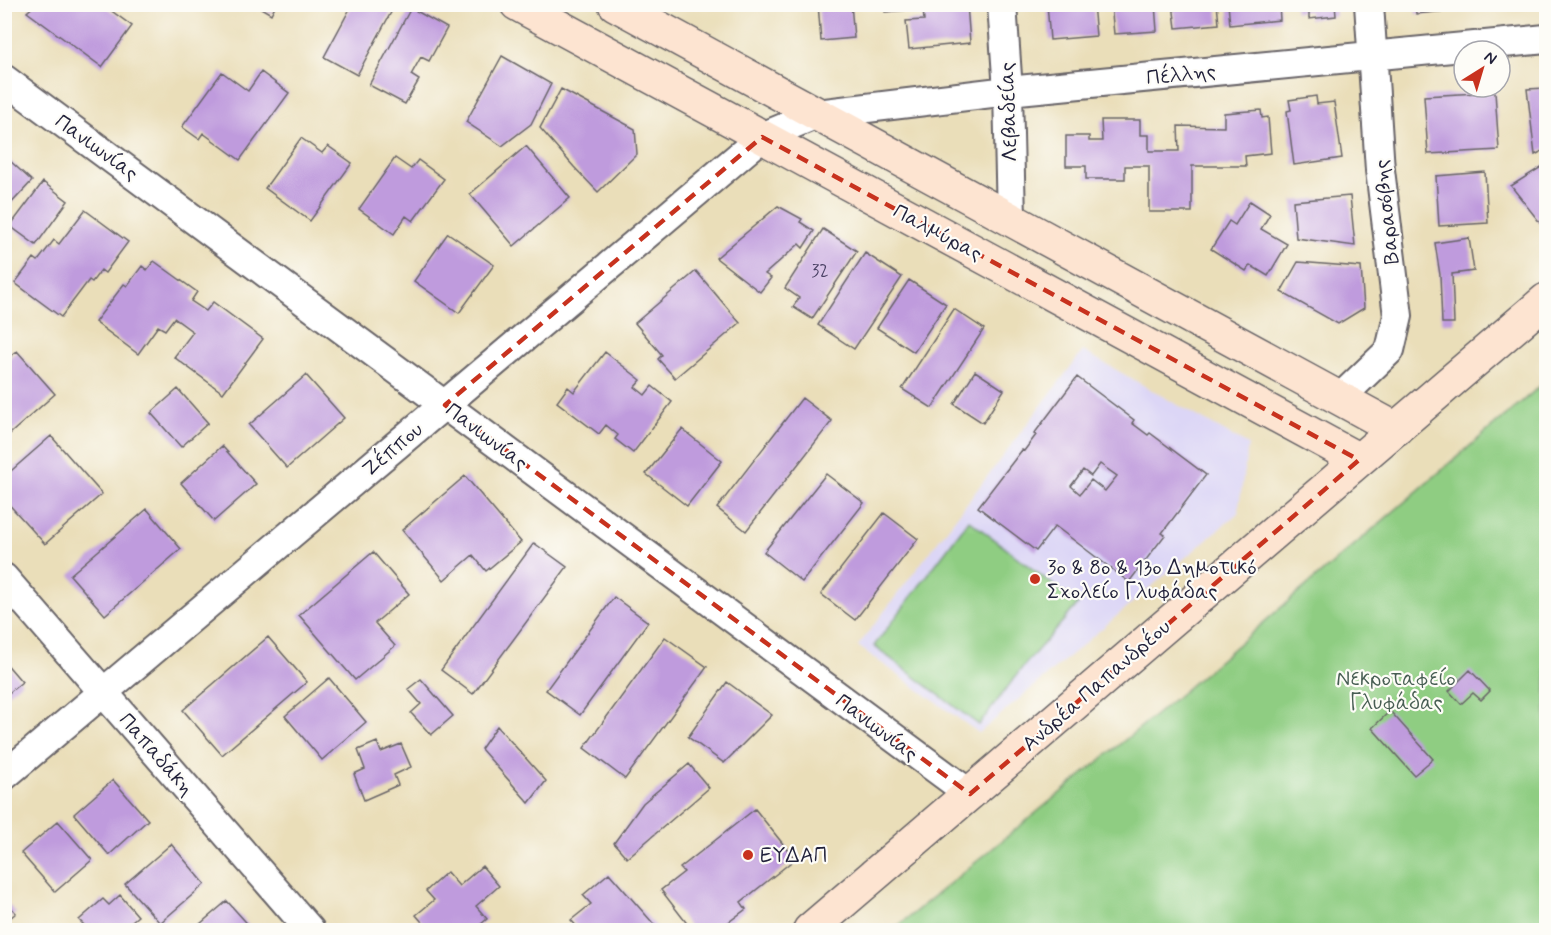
<svg xmlns="http://www.w3.org/2000/svg" width="1551" height="935" font-family="Mynerve,sans-serif">
  <rect width="100%" height="100%" fill="#fdfcf7"/>
  <filter id="ink" filterUnits="userSpaceOnUse"><feTurbulence type="fractalNoise" baseFrequency=".0167" numOctaves="2"/><feDisplacementMap in="SourceGraphic" scale="12" xChannelSelector="R" yChannelSelector="G"/><feConvolveMatrix kernelMatrix="1 2 1 2 8 2 1 2 1" color-interpolation-filters="sRGB"/></filter>
  <filter id="wash" filterUnits="userSpaceOnUse"><feTurbulence type="fractalNoise" baseFrequency=".008" numOctaves="4" result="noise"/><feDisplacementMap in="SourceGraphic" scale="24" xChannelSelector="R" yChannelSelector="G"/><feGaussianBlur stdDeviation="1.35" result="paint"/><feColorMatrix in="noise" values="0 0 0 0 0 0 0 0 0 0 0 0 0 0 0 0 0 1.4 0 .05"/><feComposite in="paint" operator="in"/></filter>
  <g filter="url(#wash)">
    <rect width="100%" height="100%" fill="#eadeb9"/>
    <path fill="#dcd6f6" d="M1083 351 1248 445 1238 513 979 733 858 646Z"/>
    <path fill="#8fcd82" stroke="#58785e" stroke-width="1.5" d="M1546 381V922L1534 930H893L1159 712Z
      M969 520 1078 604 1022 668 979 725 874 646Z"/>
    <g id="blocks">
      <path fill="#bf9bdd" fill-rule="evenodd" d="M36 4H102L132 26 102 67 27 12Z
        M254 4H276L271 14Z
        M818 4H851L854 38 821 41Z
        M885 4H967L970 43 909 49 906 21 924 20 923 9 885 12Z
        M1047 4H1093L1096 36 1050 40Z
        M1111 4H1155L1157 31 1114 34Z
        M1173 4H1217L1219 24 1176 28Z
        M1228 4H1279L1280 20 1230 25Z
        M1294 4H1335L1336 16 1309 19V11L1295 12Z
        M1415 4H1468V9L1416 14Z
        M352 5H395L357 75 324 57Z
        M411 8 447 28 429 61 421 57 411 75 419 80 405 104 369 85Z
        M502 56 551 84 531 124 502 146 466 122Z
        M222 72 248 91 261 72 289 93 240 160 203 133 199 139 182 127Z
        M1546 88V149L1535 155 1527 89Z
        M561 89 635 129 637 154 598 192 574 167 540 128Z
        M1495 92 1499 150 1428 154 1424 96Z
        M1316 96 1317 104 1334 102 1342 158 1294 165 1287 111 1291 110 1289 100Z
        M1261 110 1262 118 1268 117 1271 153 1245 156 1246 166H1192V212H1149V166H1125V179H1086V166H1066V136H1089V141H1102L1101 120H1140V135H1149V151H1179L1178 126 1224 127V113Z
        M301 138 322 153 328 146 352 163 310 221 265 188Z
        M526 146 570 198 514 246 470 194Z
        M395 158 411 169 418 160 444 179 413 221 406 216 394 234 359 209Z
        M8 159 32 181 4 211V163Z
        M1546 164V228L1545 229 1511 186Z
        M1485 172 1488 223 1439 226 1436 176Z
        M43 182 68 201 36 245 10 226Z
        M1350 196 1355 246 1296 238 1293 201Z
        M1250 201 1270 214 1261 229 1287 244 1268 276 1250 265 1246 271 1211 249 1229 221 1235 225Z
        M778 206 802 219 800 222 814 231 803 248 799 244 765 274 771 278 760 292 716 258Z
        M85 210 128 242 105 273 101 270 92 282 89 280 61 317 15 283 34 258 38 261 54 240 59 244Z
        M823 229 857 251 812 319 793 307 799 298 785 288Z
        M448 233 494 265 459 313 414 281Z
        M1469 238 1474 271 1452 274 1454 323H1442L1440 275 1435 243Z
        M865 253 902 277 854 349 818 325Z
        M154 261 197 292 191 301 206 311 213 302 263 339 223 393 174 357 193 332 174 318 165 330 158 326 138 354 95 322 124 284 127 286 142 266 147 270Z
        M1298 262 1361 267 1364 308 1338 324 1281 292Z
        M696 271 740 323 675 378 658 359 662 355 635 323Z
        M909 280 946 304 914 352 877 328Z
        M954 309 984 329 932 408 902 389Z
        M17 351 55 394 4 439V362Z
        M605 352 641 380 635 387 645 395 652 386 672 402 633 453 615 439 618 435 606 425 599 434 557 402 568 387 574 392Z
        M975 371 1004 390 983 423 954 404Z
        M306 375 344 418 287 468 249 425Z
        M1077 377 1134 420 1132 423 1148 435 1150 433 1206 475 1162 533 1165 535 1129 582 1055 526 1036 551 978 507 1022 450 1024 451 1036 435 1034 434ZM1100 464 1117 476 1105 491 1091 480 1080 494 1071 486 1083 470 1091 476Z
        M178 389 208 423 181 447 151 413Z
        M802 398 832 421 746 531 717 508Z
        M682 429 722 461 687 506 646 474Z
        M51 436 102 494 45 544 4 499V477Z
        M222 446 256 484 214 521 181 483Z
        M826 474 864 503 802 582 764 552Z
        M465 476 521 542 486 571 473 555 444 580 402 530Z
        M147 509 181 549 105 615 70 575Z
        M884 513 918 539 855 620 821 594Z
        M534 543 567 567 473 694 441 670Z
        M373 552 409 594 375 623 395 646 355 680 299 615Z
        M614 597 648 622 580 715 546 690Z
        M268 637 307 682 222 755 183 710Z
        M665 637 707 667 625 779 584 748Z
        M4 661 22 682 4 697Z
        M1470 670 1490 691 1481 700 1473 693 1461 704 1449 691Z
        M329 678 366 722 322 760 285 716Z
        M421 679 453 716 431 735 411 713 421 704 408 689Z
        M727 682 772 715 724 763 688 737Z
        M1390 711 1433 759 1414 775 1372 728Z
        M497 726 546 781 529 803 481 749Z
        M377 742 381 752 401 744 411 767 394 775 398 785 364 800 354 774 365 769 358 750Z
        M689 764 709 788 627 858 614 843 643 803Z
        M113 780 148 820 109 855 74 814Z
        M755 809 795 859 741 902 746 909 718 930H692L661 890 684 872 680 868Z
        M58 821 92 860 55 892 21 853Z
        M171 844 205 884 160 923 125 884Z
        M482 866 499 886 476 906 487 919 474 930H429L416 915 434 900 426 891 447 872 459 886Z
        M609 873 659 930H580L571 920 591 904 583 895Z
        M120 895 138 916 126 926 130 930H89L79 920 103 899 109 905Z
        M4 900 16 913 4 923Z
        M227 901 253 930H193Z"/>
    </g>
  </g>
  <g filter="url(#ink)">
    <use href="#blocks" fill-opacity="0" stroke="#686467" stroke-width="1.5"/>
    <g fill="none" stroke-linecap="round" stroke-linejoin="round">
      <defs>
        <path id="minor" d="M1002 4 1008 91 1011 219
          M4 79 970 794
          M1340 398 1390 350 1398 316 1380 170 1369 4
          M4 578 310 930
          M4 776 762 137 817 114 1008 91 1546 39"/>
        <path id="secondary" d="M517 4 1359 460
          M615 4 1396 429
          M810 930 1546 300"/>
      </defs>
      <use href="#minor" stroke="#686467" stroke-width="32"/>
      <use href="#secondary" stroke="#686467" stroke-width="36"/>
      <use href="#minor" stroke="#fff" stroke-width="28"/>
      <use href="#secondary" stroke="#fde4d1" stroke-width="33"/>
    </g>
  </g>
  <path fill="none" stroke="#c8321e" stroke-width="4.5" stroke-dasharray="12 8" stroke-linejoin="round" d="M762 137 1359 460 970 794 445 405Z"/>
  <g fill="#c8321e" stroke="#fdfcf7" stroke-width="2">
    <circle cx="1035" cy="579" r="6"/>
    <circle cx="748" cy="855" r="6"/>
  </g>
  <g text-anchor="middle" stroke-width="4.5" stroke-linejoin="round" paint-order="stroke">
    <g font-size="18" fill="#494064">
      <text x="820" y="276">32</text>
    </g>
    <g font-size="21" fill="#22223b" stroke="#fdfcf7">
      <text transform="translate(1181 74) rotate(-6)" y="7">Πέλλης</text>
      <text transform="translate(1008 112) rotate(-92)" y="7">Λεβαδείας</text>
      <text transform="translate(97 147) rotate(36)" y="7">Πανιωνίας</text>
      <text transform="translate(1386 212) rotate(-96)" y="7">Βαρασόβης</text>
      <text transform="translate(938 232) rotate(28)" y="7">Παλμύρας</text>
      <text transform="translate(487 436) rotate(37)" y="7">Πανιωνίας</text>
      <text transform="translate(392 449) rotate(-40)" y="7">Ζέππου</text>
      <text transform="translate(1096 685) rotate(-41)" y="7">Ανδρέα Παπανδρέου</text>
      <text transform="translate(877 727) rotate(37)" y="7">Πανιωνίας</text>
      <text transform="translate(157 754) rotate(49)" y="7">Παπαδάκη</text>
    </g>
    <g font-size="21" fill="#22223b" stroke="#fdfcf7" text-anchor="start">
      <text x="1047" y="574">3ο &amp; 8ο &amp; 13ο Δημοτικό<tspan x="1047" dy="24">Σχολείο Γλυφάδας</tspan></text>
      <text x="760" y="862">ΕΥΔΑΠ</text>
    </g>
    <g font-size="21" fill="#485e54" stroke="#fdfcf7">
      <text x="1396" y="685">Νεκροταφείο<tspan x="1396" dy="24">Γλυφάδας</tspan></text>
    </g>
  </g>
  <rect width="1551" height="935" fill="none" stroke="#fdfcf7" stroke-width="24"/>
  <g transform="translate(1482 69) rotate(37)"><circle r="28" fill="#fdfcf7" stroke="#a5a5ac" stroke-width="1.5"/>
  <path d="M0-4.5L10 22L0 15L-10 22Z" fill="#c8321e"/>
  <text y="-9" font-size="16" font-weight="bold" text-anchor="middle" fill="#22223b">N</text>
  </g>
</svg>
